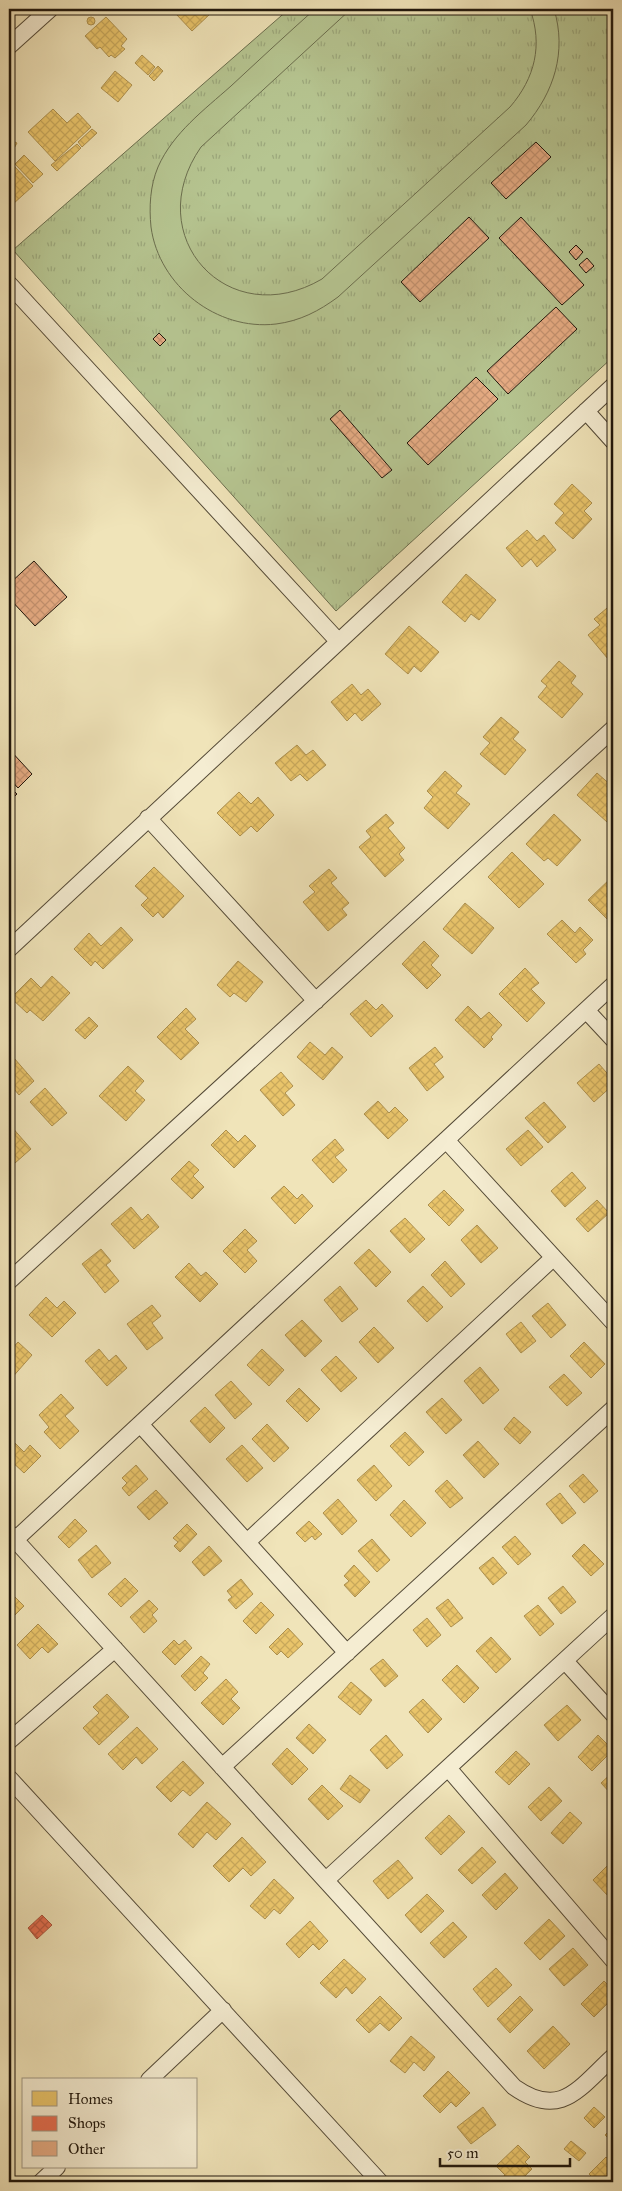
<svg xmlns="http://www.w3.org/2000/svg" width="622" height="2191" font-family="'IM FELL Great Primer',serif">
  <defs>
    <pattern id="grass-tufts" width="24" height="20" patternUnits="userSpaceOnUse" patternTransform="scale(1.25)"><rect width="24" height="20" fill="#b6c591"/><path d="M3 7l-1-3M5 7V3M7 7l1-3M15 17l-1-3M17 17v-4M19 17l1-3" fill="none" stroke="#9ca87c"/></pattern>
    <pattern id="homes-cross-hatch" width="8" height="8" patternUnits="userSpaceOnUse" patternTransform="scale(1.25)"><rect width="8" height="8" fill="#e9c46a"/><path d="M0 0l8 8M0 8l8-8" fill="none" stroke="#c8a85b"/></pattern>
    <pattern id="shops-cross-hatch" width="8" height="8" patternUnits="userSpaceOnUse" patternTransform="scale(1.25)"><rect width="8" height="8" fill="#e76f51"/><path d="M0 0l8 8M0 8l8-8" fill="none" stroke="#bb5a42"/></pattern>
    <pattern id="building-cross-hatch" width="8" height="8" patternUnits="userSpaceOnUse" patternTransform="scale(1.25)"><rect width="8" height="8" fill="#e6ac84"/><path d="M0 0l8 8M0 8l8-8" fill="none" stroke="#c59371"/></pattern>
  </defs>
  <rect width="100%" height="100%" fill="#f0e4b9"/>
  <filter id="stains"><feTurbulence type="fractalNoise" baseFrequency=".004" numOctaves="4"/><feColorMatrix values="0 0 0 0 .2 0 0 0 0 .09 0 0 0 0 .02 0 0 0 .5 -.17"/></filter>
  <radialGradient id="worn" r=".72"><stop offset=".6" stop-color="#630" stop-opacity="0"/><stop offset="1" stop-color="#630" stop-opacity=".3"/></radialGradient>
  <path fill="url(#grass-tufts)" stroke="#6b6e4e" d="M289 9H613V357L336 611 13 250Z"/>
  <path fill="#b6c591" stroke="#6b6e4e" d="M315 9H351L201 147C139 236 228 334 322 279L510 107C535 78 543 45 530 9H554C567 52 554 92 526 125L338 297C319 311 300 321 276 324 217 331 159 286 151 227 149 207 150 186 158 167 173 133 204 110 231 86 259 60 287 34 315 9Z"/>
  <path fill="url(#homes-cross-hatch)" stroke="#ad904e" d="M181 9H205L210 14 192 31 176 14Z
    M106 17 127 39 121 46 125 49 115 58 111 55 109 57 100 47 97 49 85 36Z
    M87 21a4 4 0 1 1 8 0a4 4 0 1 1-8 0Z
    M142 55 155 67 148 75 135 63Z
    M158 66 163 71 154 81 149 76Z
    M115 71 132 85 118 102 101 88Z
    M53 109 67 123 78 113 91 127 55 161 28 132Z
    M92 129 97 133 82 147 78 142Z
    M9 139 17 143 12 152 9 150Z
    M77 144 81 148 57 171 51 165Z
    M24 155 43 174 33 183 15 164Z
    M14 166 33 186 13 204 9 199V170Z
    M572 484 592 503 584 511 592 519 573 539 555 523 564 513 554 504Z
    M527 530 537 541 544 535 556 550 537 567 531 559 522 567 506 548Z
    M466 574 496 600 479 620 471 614 465 622 442 602Z
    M613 603V665L588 635 600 625 594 619Z
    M409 626 439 652 421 672 414 666 408 674 385 654Z
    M559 661 576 676 571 683 583 694 562 718 538 697 547 686 541 681Z
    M352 684 361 695 368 689 381 704 362 721 355 713 347 721 331 702Z
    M501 717 519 732 513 739 526 750 505 775 480 754 490 743 483 737Z
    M297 745 306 755 313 750 326 765 307 781 300 774 291 781 275 763Z
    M445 771 462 786 456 793 470 804 448 829 424 808 433 797 427 791Z
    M597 773 613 787V795L610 799 613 803V816L607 822 577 795Z
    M239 792 251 804 258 797 274 815 257 832 251 826 240 836 217 813Z
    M386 814 394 823 388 828 405 848 399 854 404 860 385 877 359 847 371 837 366 831Z
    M554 814 581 840 557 866 548 858 544 861 526 844Z
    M512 852 544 884 519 908 488 877Z
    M154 867 184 896 163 918 158 912 153 917 141 905 148 898 135 886Z
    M329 869 337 878 331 883 349 903 342 909 347 915 328 931 303 902 315 892 309 886Z
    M613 876V925L588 900Z
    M465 903 494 928 472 954 443 929Z
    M562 920 575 933 580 927 593 940 583 950 586 954 576 963 547 934Z
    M121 927 133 940 103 969 95 961 91 966 74 949 89 933 101 946Z
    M424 941 439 956 431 965 441 975 427 989 402 964Z
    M238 961 263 982 246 1002 234 993 230 997 217 985Z
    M525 968 539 983 531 989 545 1003 527 1022 499 994Z
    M52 976 70 993 43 1021 30 1010 27 1013 11 998 31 978 41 988Z
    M366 1000 376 1010 382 1004 393 1016 371 1037 350 1014Z
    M468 1006 481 1019 489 1012 502 1025 491 1037 493 1039 484 1048 455 1020Z
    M186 1008 196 1019 185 1029 199 1043 181 1060 157 1037Z
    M89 1017 98 1026 85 1039 75 1030Z
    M310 1042 325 1055 332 1047 343 1057 323 1080 297 1057Z
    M435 1047 443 1057 434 1064 444 1077 427 1091 409 1068Z
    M14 1058 34 1081 19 1095 9 1083V1063Z
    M599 1064 613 1080V1085L594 1102 577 1083Z
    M128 1066 144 1081 135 1091 145 1100 126 1121 99 1096Z
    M281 1072 293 1086 285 1093 295 1105 283 1116 260 1090Z
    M45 1088 67 1113 52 1126 30 1102Z
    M378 1101 389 1113 395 1107 408 1120 388 1139 364 1114Z
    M544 1102 566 1127 548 1143 525 1118Z
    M11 1126 31 1149 15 1163 9 1156V1127Z
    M226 1130 238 1142 245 1135 256 1146 234 1168 211 1145Z
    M528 1130 543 1147 521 1166 506 1149Z
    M335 1139 344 1150 335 1157 347 1170 333 1183 312 1160Z
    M189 1161 199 1170 193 1176 204 1187 192 1199 171 1179Z
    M572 1172 586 1188 565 1207 551 1191Z
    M284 1186 297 1199 302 1194 313 1206 295 1224 271 1198Z
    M444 1190 464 1210 449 1226 428 1205Z
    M597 1200 609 1213 588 1232 576 1219Z
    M131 1207 142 1220 148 1214 159 1227 134 1249 111 1224Z
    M405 1218 425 1239 410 1253 390 1231Z
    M477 1225 498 1248 481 1263 461 1240Z
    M245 1229 257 1241 247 1250 257 1261 245 1273 223 1251Z
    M101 1249 111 1261 106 1265 119 1281 105 1293 82 1264Z
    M369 1249 391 1272 376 1287 354 1263Z
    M445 1261 465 1284 451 1297 431 1275Z
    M189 1263 201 1276 206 1272 218 1284 200 1302 175 1277Z
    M340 1286 358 1309 342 1322 324 1300Z
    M423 1286 443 1307 427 1322 407 1301Z
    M46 1297 57 1308 64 1301 76 1313 52 1337 29 1315Z
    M548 1303 566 1325 551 1338 532 1316Z
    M152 1305 161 1316 152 1323 163 1338 147 1350 127 1324Z
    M302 1320 322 1341 305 1357 285 1335Z
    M521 1322 536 1341 521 1353 506 1334Z
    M374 1327 394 1348 378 1363 359 1342Z
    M18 1342 32 1355 10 1380 9 1352Z
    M584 1342 605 1364 591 1378 570 1356Z
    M99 1349 109 1361 116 1355 127 1368 107 1386 85 1361Z
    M262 1349 284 1370 269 1386 247 1365Z
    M336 1356 357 1378 341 1392 321 1370Z
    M480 1367 499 1390 483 1404 464 1381Z
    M564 1374 582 1393 567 1406 549 1387Z
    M231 1381 252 1404 235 1419 215 1395Z
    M299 1388 320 1409 307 1422 286 1401Z
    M61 1394 74 1408 65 1416 79 1431 60 1449 44 1432 49 1427 39 1415Z
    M442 1398 462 1420 446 1434 426 1412Z
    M205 1407 225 1428 210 1443 190 1421Z
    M514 1417 531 1432 520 1444 504 1429Z
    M267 1424 289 1448 274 1462 252 1439Z
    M405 1432 424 1452 409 1466 390 1446Z
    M10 1438 24 1452 30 1445 41 1456 24 1473 9 1459Z
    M478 1441 499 1464 484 1478 463 1455Z
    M242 1445 263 1468 247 1482 226 1459Z
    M136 1465 148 1479 129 1496 122 1488 127 1483 122 1478Z
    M374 1465 392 1486 376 1501 357 1480Z
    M583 1474 598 1491 584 1503 569 1486Z
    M447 1480 463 1498 450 1508 435 1491Z
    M156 1490 168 1503 149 1520 137 1507Z
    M560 1493 576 1513 562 1524 546 1504Z
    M338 1499 357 1521 342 1535 323 1513Z
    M404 1500 426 1523 411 1537 390 1515Z
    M75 1519 87 1531 69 1548 58 1537Z
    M309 1521 322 1534 315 1540 312 1536 305 1542 296 1533Z
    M187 1524 197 1534 180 1552 174 1546 178 1542 173 1538Z
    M515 1536 531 1554 518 1565 502 1547Z
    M372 1539 390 1560 377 1572 358 1551Z
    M584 1544 604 1564 591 1576 572 1556Z
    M96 1545 111 1563 92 1578 78 1560Z
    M209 1546 222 1561 204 1576 192 1562Z
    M493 1557 507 1573 493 1585 479 1568Z
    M354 1565 370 1582 355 1597 344 1585 349 1581 344 1576Z
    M125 1578 138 1591 121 1607 108 1594Z
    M241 1579 253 1594 236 1609 228 1600 232 1597 227 1591Z
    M563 1586 576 1602 561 1614 548 1598Z
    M9 1591 24 1606 10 1620 9 1618Z
    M448 1599 463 1618 451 1627 436 1608Z
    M149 1600 158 1609 152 1615 157 1621 144 1633 130 1617Z
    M261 1602 274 1615 256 1634 243 1621Z
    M538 1605 554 1624 540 1636 524 1616Z
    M427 1618 441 1635 427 1647 413 1630Z
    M38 1624 58 1644 48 1653 42 1647 30 1659 17 1645Z
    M288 1628 303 1644 288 1658 281 1651 277 1655 269 1647Z
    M491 1637 511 1659 496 1673 476 1651Z
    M174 1640 179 1645 185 1640 192 1648 175 1665 162 1652Z
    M201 1656 210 1664 203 1673 208 1678 195 1691 181 1676Z
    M383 1659 398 1676 385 1687 370 1669Z
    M457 1665 479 1688 464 1703 442 1680Z
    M226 1679 238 1692 231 1699 240 1708 223 1725 201 1703Z
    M351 1682 372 1700 360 1715 338 1697Z
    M107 1694 129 1717 99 1745 83 1728 99 1713 93 1707Z
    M423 1699 442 1719 428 1733 409 1712Z
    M567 1705 581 1720 558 1741 544 1725Z
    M309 1724 326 1740 313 1754 296 1738Z
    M137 1727 158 1749 142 1764 136 1757 123 1770 108 1754Z
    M386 1735 403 1755 387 1769 370 1750Z
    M598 1735 613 1750 592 1771 578 1757Z
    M287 1748 308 1769 292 1785 272 1764Z
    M516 1751 530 1764 509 1785 495 1772Z
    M183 1761 204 1783 190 1796 183 1790 171 1802 156 1787Z
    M613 1772V1796L601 1783Z
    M350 1775 370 1790 360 1803 340 1789Z
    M322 1785 343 1806 328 1820 308 1799Z
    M549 1787 562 1801 541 1821 528 1807Z
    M207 1802 231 1824 216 1840 207 1832 193 1848 178 1834Z
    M570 1812 582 1823 563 1844 551 1833Z
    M449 1815 465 1832 441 1855 425 1838Z
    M242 1837 266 1862 251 1876 243 1868 229 1882 213 1866Z
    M482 1847 496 1862 472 1884 458 1870Z
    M398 1860 413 1878 388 1899 373 1881Z
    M613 1860V1890L608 1896 593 1880Z
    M505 1873 518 1888 496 1910 482 1895Z
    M274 1879 294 1898 280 1914 274 1909 265 1919 250 1906Z
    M427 1894 444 1911 421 1933 405 1915Z
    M549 1919 565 1936 540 1960 524 1943Z
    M310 1921 328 1941 319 1950 313 1944 299 1958 286 1944Z
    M453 1922 467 1937 444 1958 430 1943Z
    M573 1948 588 1965 564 1986 549 1969Z
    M344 1959 366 1979 352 1994 346 1987 336 1998 320 1983Z
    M496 1968 512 1985 488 2007 473 1989Z
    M604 1981 613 1990V1998L594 2017 581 2004Z
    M380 1996 402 2018 389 2031 380 2023 369 2033 356 2020Z
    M520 1996 533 2010 510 2033 497 2019Z
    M553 2026 570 2044 544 2069 527 2051Z
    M411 2036 435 2057 424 2071 414 2062 405 2073 390 2061Z
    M448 2071 470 2093 456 2107 451 2102 440 2113 423 2096Z
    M483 2107 496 2125 471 2144 457 2127Z
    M594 2107 605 2117 594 2128 584 2118Z
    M613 2127V2153L608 2147 612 2142 605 2135Z
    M571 2141 586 2153 579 2161 564 2149Z
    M518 2145 530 2157 525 2162 532 2169 521 2180 522 2182H497L505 2175 496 2166Z
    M606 2157 613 2163V2182H597L589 2174Z"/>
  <path fill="url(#shops-cross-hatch)" stroke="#ab553c" d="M42 1915 52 1925 37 1939 28 1928Z"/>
  <path fill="url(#building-cross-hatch)" stroke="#20170c" d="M536 142 551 157 506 199 491 183Z
    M469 217 489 238 420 302 401 282Z
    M521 217 584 285 562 305 499 238Z
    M576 245 583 252 576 260 569 252Z
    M587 258 594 266 586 273 579 265Z
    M556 307 577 329 508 394 487 371Z
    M159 333 166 340 160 346 153 339Z
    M476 377 498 399 428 465 407 443Z
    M340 410 392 470 382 478 330 419Z
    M34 561 67 597 35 626 9 598V584Z
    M9 749 32 774 18 788 9 778Z
    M10 787 17 794 9 802V788Z"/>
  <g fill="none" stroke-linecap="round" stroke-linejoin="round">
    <defs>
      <path id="minor" d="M9 46 50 9
        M9 284 338 641
        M586 411 613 441
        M148 818 316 1001
        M9 949 613 386
        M586 1010 613 1039
        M446 1140 613 1322
        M9 1281 613 729
        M140 1424 347 1653
        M9 1533 514 2087C561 2120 579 2088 613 2057
        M15 1540 613 985
        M247 1542 553 1258
        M565 1661 613 1714
        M9 1741 115 1649
        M222 1767 613 1409
        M448 1768 613 1960
        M9 1778 380 2182
        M326 1880 613 1616
        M149 2080 223 2010
        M41 2182 57 2167"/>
    </defs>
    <use href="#minor" stroke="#544a37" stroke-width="18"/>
    <use href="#minor" stroke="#f5edd2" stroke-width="16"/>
  </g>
  <rect width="622" height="2191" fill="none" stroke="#f0e4b9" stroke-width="30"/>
  <rect x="10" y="10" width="602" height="2171" fill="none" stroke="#20170c" stroke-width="2.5"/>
  <rect x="15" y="15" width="592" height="2161" fill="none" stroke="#20170c"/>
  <rect x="22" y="2078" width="175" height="90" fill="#f5edd2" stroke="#a09783"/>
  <rect x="32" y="2091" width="25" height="15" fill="#e9c46a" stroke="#a09783"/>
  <text x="68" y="2104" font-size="15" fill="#20170c">Homes</text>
  <rect x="32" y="2116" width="25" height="15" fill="#e76f51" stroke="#a09783"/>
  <text x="68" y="2128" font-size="15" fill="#20170c">Shops</text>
  <rect x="32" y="2141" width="25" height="15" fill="#e6ac84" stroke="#a09783"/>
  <text x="68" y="2154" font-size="15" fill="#20170c">Other</text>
  <path d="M440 2158v8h130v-8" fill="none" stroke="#20170c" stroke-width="2.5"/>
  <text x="447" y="2158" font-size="15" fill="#20170c" stroke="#f5edd2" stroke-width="4" paint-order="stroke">50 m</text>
  <rect width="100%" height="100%" filter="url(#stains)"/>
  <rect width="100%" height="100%" fill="url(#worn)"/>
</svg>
